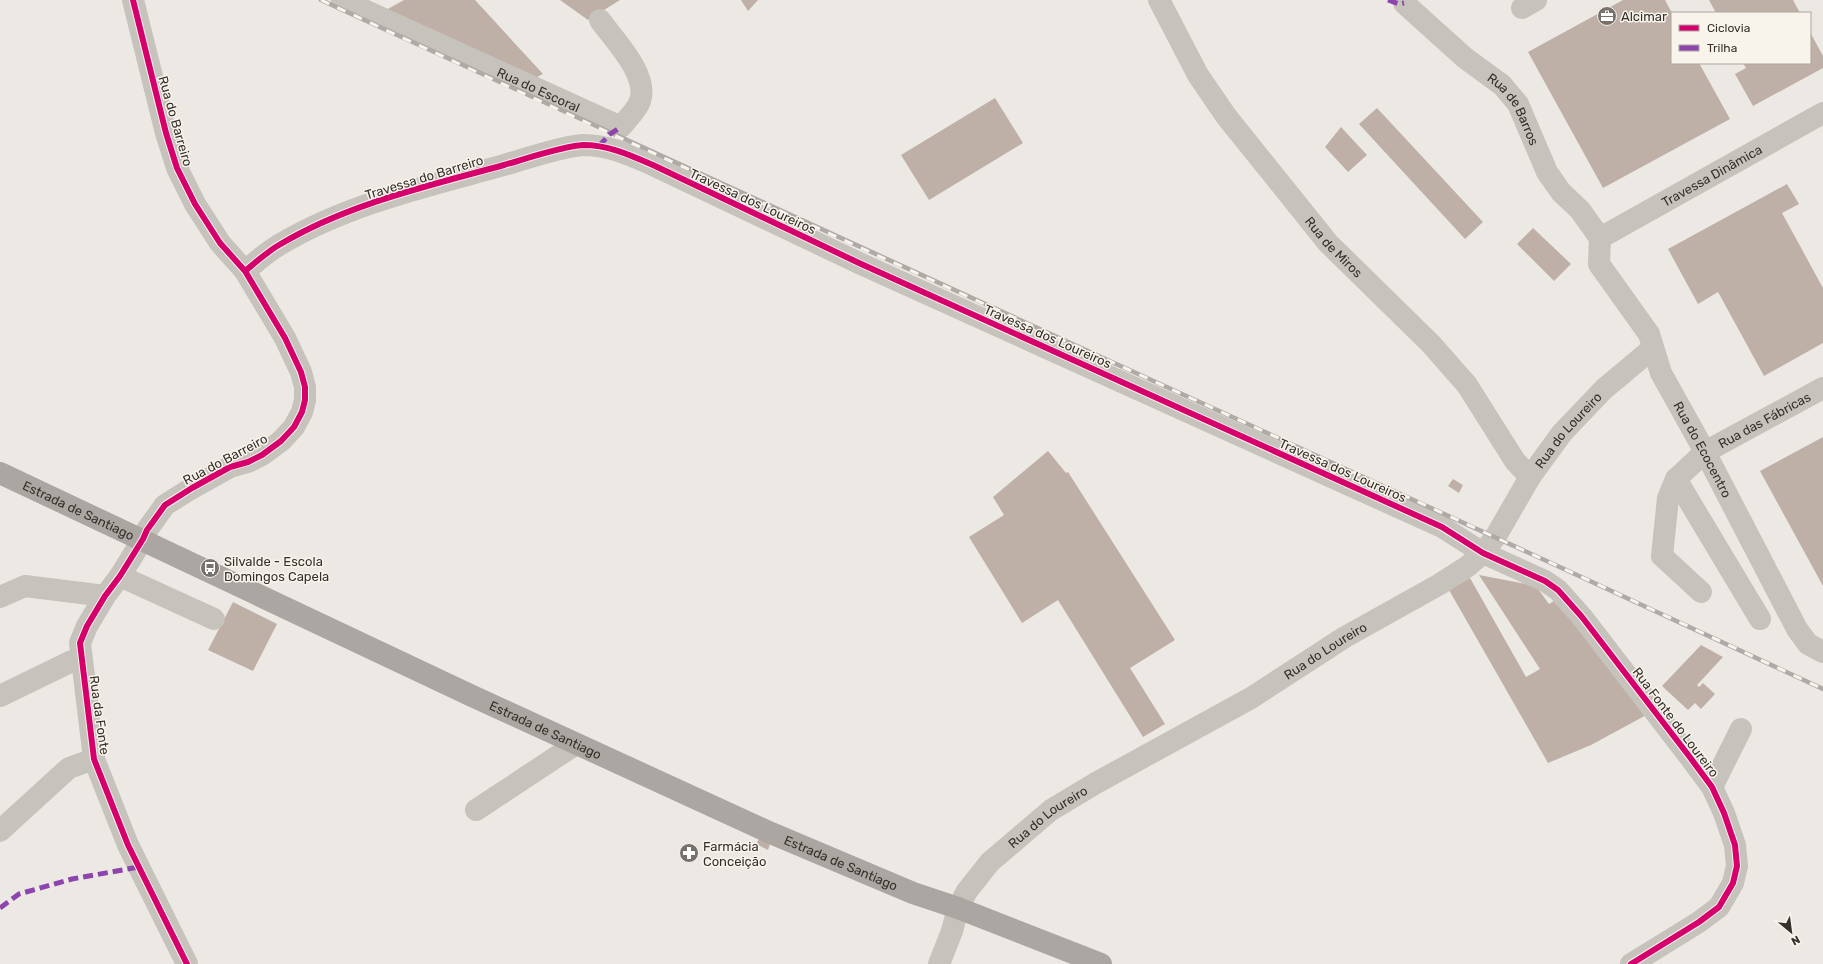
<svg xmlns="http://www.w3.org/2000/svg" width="1823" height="964" font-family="Rubik,sans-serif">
  <rect width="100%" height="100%" fill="#ece9e4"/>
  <path fill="#beb0a7" d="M404 0H475L543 74 533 79 386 10Z
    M560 0H620L588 20Z
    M741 0H758L748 11Z
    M1623 0H1665L1672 13V63H1699L1730 119 1603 188 1528 52Z
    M1709 0H1793L1800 13H1716Z
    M1810 32 1823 56V68L1753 106 1735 74 1746 68 1743 63H1810Z
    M995 98 1023 143 929 200 901 155Z
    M1377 108 1483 222 1465 239 1359 124Z
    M1341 127 1367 155 1348 172 1325 147Z
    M1787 184 1799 204 1782 213 1823 288V343L1764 376 1718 292 1698 304 1668 249Z
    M1533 228 1571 264 1554 281 1517 244Z
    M1823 437V586L1760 471Z
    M1048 451 1066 473 1068 472 1175 640 1130 668 1165 724 1143 737 1058 600 1022 623 969 537 1004 515 993 497Z
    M1453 479 1463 485 1459 493 1448 486Z
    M1479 575 1536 586 1549 604 1559 598 1650 713 1591 745 1548 763 1449 590 1470 578 1526 677 1540 669Z
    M233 602 277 624 253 671 208 650Z
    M1701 645 1723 657 1697 685 1699 687 1703 683 1715 694 1701 709 1695 703 1688 710 1662 686Z
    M759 839 770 844 768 850 756 844Z"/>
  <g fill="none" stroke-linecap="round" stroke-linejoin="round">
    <g stroke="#c6c2bc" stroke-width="22">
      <path d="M133 0 166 133 177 168 195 204 220 243 245 271 285 338 301 372 305 387V400L302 412 294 427 281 441 262 455 248 462 230 467 192 488 165 505 147 530 143 539 120 576 105 596 87 626 80 643 94 759 128 845 187 964"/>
      <path id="s1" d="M342 0 621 127C627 119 637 110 640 101 649 75 615 41 600 20"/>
      <path id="s2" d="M1159 0 1198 75 1226 116 1328 243 1431 344 1467 385 1515 461 1530 477"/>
      <path id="s3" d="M1406 0 1404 3 1465 58 1502 85 1518 104 1547 172 1561 192 1580 210 1600 238"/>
      <path d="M1522 8 1536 0"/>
      <path id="s4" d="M1600 238 1599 264 1649 334 1661 373 1705 452 1797 629 1808 644 1823 652"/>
      <path id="s5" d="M1600 238 1823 113"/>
      <path d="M245 271C256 262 267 252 279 245 347 204 428 186 504 165 525 159 563 146 583 145 609 145 630 155 653 165L859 263 1442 527 1483 553 1545 581 1558 590 1582 617 1689 756 1712 787 1724 813 1735 845 1737 866 1733 883 1719 907 1699 922 1631 964"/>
      <path d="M1676 479 1760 619"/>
      <path d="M120 576 214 619"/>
      <path id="s6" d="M1701 592 1662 556 1668 498 1676 479 1705 452 1823 388"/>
      <path d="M0 597 25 586 105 596"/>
      <path d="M0 696 72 661H81"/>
      <path d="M1712 787 1741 729"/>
      <path d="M476 810 576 744"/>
      <path d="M0 831 69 768 94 759"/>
      <path id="s7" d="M939 964 952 931 958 908 967 891 990 862 1051 810 1096 783 1251 698 1345 637 1440 584 1468 566 1483 553 1496 536 1530 477 1562 433 1604 389 1653 348"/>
    </g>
    <path stroke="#aba6a1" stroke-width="22" id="s8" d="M0 473 470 695 771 833 913 893 958 908 1101 964"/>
    <defs>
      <path id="rail" d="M321 0C821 232 1324 456 1823 689"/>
    </defs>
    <use href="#rail" stroke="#adaaa7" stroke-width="4.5"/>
    <use href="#rail" stroke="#f8f4ec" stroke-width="3" stroke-dasharray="9" stroke-linecap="butt"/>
    <path stroke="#8e44ad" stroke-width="5" stroke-dasharray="10 5" stroke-linecap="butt" d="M1388 0 1399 4 1404 3
      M599 146 610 134 621 127
      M0 908 19 894 72 879 139 867"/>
    <defs>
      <path id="cycleway" d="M133 0 166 133 177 168 195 204 220 243 245 271 285 338 301 372 305 387V400L302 412 294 427 281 441 262 455 248 462 230 467 192 488 165 505 147 530 143 539 120 576 105 596 87 626 80 643 94 759 128 845 187 964
        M245 271C256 262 267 252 279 245 347 204 428 186 504 165 525 159 563 146 583 145 609 145 630 155 653 165L859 263 1442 527 1483 553 1545 581 1558 590 1582 617 1689 756 1712 787 1724 813 1735 845 1737 866 1733 883 1719 907 1699 922 1631 964"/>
    </defs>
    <use href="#cycleway" stroke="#f8f4ec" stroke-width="8"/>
    <use href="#cycleway" stroke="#d6006c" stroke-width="6"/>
  </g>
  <defs>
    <symbol id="office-disc" viewBox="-11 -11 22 22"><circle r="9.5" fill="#76716c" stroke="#f8f4ec"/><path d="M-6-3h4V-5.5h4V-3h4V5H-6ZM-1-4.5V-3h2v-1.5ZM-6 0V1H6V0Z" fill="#fff"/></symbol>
    <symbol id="bus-disc" viewBox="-11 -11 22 22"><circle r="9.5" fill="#76716c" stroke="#f8f4ec"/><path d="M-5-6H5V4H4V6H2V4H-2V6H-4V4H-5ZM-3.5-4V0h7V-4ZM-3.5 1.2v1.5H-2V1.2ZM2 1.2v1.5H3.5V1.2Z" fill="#fff"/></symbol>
    <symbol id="pharmacy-disc" viewBox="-11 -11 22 22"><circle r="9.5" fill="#76716c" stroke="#f8f4ec"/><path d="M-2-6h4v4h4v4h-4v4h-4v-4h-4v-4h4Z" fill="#fff"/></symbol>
  </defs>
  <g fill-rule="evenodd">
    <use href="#office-disc" x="1596" y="5" width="22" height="22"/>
    <use href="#bus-disc" x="199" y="557" width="22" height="22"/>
    <use href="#pharmacy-disc" x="678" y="842" width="22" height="22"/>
  </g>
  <g text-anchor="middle" stroke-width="3" stroke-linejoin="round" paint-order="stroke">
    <g font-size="13" fill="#36302b" stroke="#f8f4ec" text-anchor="start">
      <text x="1621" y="21">Alcimar</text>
      <text x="224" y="566">Silvalde - Escola<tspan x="224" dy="15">Domingos Capela</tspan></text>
      <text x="703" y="851">Farmácia<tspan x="703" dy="15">Conceição</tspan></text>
    </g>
    <g font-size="13" fill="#36302b" stroke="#f8f4ec">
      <text dy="5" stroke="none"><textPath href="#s1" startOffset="216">Rua do Escoral</textPath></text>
      <text dy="5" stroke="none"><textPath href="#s3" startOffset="158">Rua de Barros</textPath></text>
      <text transform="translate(176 121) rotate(74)" y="5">Rua do Barreiro</text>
      <text dy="5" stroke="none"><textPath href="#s5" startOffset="128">Travessa Dinâmica</textPath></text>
      <text transform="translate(424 177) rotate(-17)" y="5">Travessa do Barreiro</text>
      <text transform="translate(753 201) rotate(25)" y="5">Travessa dos Loureiros</text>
      <text dy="5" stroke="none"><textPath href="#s2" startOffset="304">Rua de Miros</textPath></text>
      <text transform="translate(1048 336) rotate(24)" y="5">Travessa dos Loureiros</text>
      <text dy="5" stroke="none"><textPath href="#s6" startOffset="239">Rua das Fábricas</textPath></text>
      <text dy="5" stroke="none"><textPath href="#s7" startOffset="849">Rua do Loureiro</textPath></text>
      <text dy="5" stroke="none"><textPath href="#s4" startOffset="240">Rua do Ecocentro</textPath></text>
      <text transform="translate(225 459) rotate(-28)" y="5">Rua do Barreiro</text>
      <text transform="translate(1343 470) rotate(24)" y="5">Travessa dos Loureiros</text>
      <text dy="5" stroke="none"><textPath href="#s8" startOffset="87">Estrada de Santiago</textPath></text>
      <text dy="5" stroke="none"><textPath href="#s7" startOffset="513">Rua do Loureiro</textPath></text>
      <text transform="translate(100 715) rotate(82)" y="5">Rua da Fonte</text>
      <text transform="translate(1676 722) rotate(53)" y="5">Rua Fonte do Loureiro</text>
      <text dy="5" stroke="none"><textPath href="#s8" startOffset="603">Estrada de Santiago</textPath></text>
      <text dy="5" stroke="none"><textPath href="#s7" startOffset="189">Rua do Loureiro</textPath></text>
      <text dy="5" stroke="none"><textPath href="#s8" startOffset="927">Estrada de Santiago</textPath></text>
    </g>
  </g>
  <rect x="1671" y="12" width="140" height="52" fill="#f8f4ec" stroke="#aaa69f"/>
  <rect x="1679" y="25" width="20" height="6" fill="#d6006c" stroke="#aaa69f"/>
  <text x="1707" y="32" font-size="12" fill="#36302b">Ciclovia</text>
  <rect x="1679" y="45" width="20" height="6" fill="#8e44ad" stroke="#aaa69f"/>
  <text x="1707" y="52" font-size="12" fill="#36302b">Trilha</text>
  <g transform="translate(1791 932) rotate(151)" stroke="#f8f4ec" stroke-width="3" paint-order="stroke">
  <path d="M0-3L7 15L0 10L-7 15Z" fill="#36302b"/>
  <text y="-6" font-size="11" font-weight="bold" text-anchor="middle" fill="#36302b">N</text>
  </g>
</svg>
